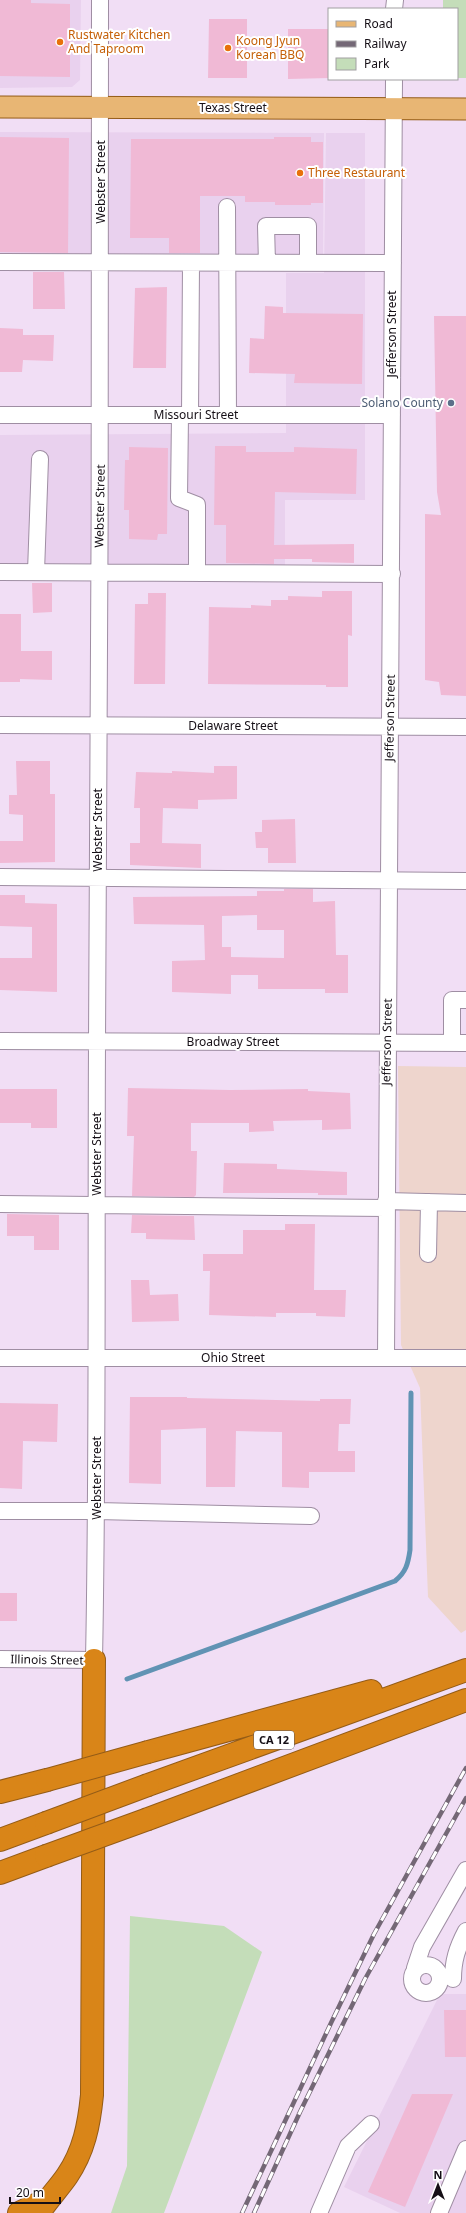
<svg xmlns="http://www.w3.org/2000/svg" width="466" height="2213" font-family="'Noto Sans',sans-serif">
  <rect width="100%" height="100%" fill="#f1def5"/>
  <path fill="#e9d1ee" d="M0 0H81L80 80 72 87 0 88Z
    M0 132 324 133 323 258 0 256Z
    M326 133H365V500H285V566L0 564V435L286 433V273H324Z
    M440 1994H466V2213H400L344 2187Z"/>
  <path fill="#eed5cd" d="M398 1066 466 1067V1630L461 1633 428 1597 420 1388 401 1345Z"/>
  <path fill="#c4ddb9" d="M443 0H466V78H457V9H443Z
    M130 1916 224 1926 262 1952 164 2213H111L127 2166Z"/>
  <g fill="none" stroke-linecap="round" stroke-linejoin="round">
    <path stroke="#6193b4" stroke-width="5" d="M127 1679 395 1581C406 1572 408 1564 410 1550L411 1393"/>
  </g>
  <path fill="#f0b9d5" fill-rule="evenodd" d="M0 0H31V3L70 4V77L0 76Z
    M209 19H247V78H208Z
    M288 29H329V78L288 79Z
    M0 137 69 138 68 253 0 252Z
    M274 137H311V142H323V203H311V205H275V202H245V196H200V253H169V238H130L131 139H274Z
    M33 272H64L65 309H33Z
    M167 287 166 368H133L135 288Z
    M265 306 283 307V313L363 314 362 384 294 383 295 374 249 373 250 338 264 339Z
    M434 316H466V696L441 695 439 682 425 680V514L441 515 437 492Z
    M0 328 23 329V335H54L53 361 23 360 22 372H0Z
    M215 446H246V452H294V447L357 449 356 494 275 492 274 545 354 544V563L312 562V559H274V564L226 563V525H214Z
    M129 447 168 448 167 534H158L157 540 129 539V510H124L125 460H129Z
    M32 583H52V612L33 613Z
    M322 591H352V636L348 635V687H326V685L208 684 209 607 251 608V605L271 606V600H288V596L322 597Z
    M148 593H166L165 684H134L135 604H148Z
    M0 614H21V651H52V680L20 679V682H0Z
    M16 761H50V794H55V862L0 863V841H23V815L9 814V795H17Z
    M214 766H237V799L198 800V809L163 808 162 843 201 844V868L130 865V843H140V808H134L136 772 172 773V771L214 773Z
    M295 819 296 863H268V848H256L255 832H262V820Z
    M284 889H313V902L335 901 336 955H348V993H325V989H258V975H231V994L172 992V961L205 960 204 925 134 924 133 897 257 896V891H284ZM257 915V930H284V958L231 957V947H222V916Z
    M0 895H25V903L57 904V992L0 990V958H32V927L0 926Z
    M128 1088 230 1090 308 1089V1091L350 1093 351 1129 322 1130V1120L273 1121 274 1131 249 1132V1123H191V1151H197L196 1195 194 1197 132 1196 134 1136H127Z
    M0 1089H57V1128H31V1123H0Z
    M224 1163 277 1164V1169L347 1172V1195H318V1193H223Z
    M7 1214 59 1215V1250H34V1236H7Z
    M132 1215 194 1216 195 1240 146 1239V1233H131Z
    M285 1224H315L314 1290H346L345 1317 316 1316V1313H276V1317L209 1315 210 1271H203V1254H243V1230H285Z
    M131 1280H149L150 1295 178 1294 179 1321 132 1322Z
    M130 1397H187V1398L320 1401V1399H351L350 1424H339L338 1451H355V1472H309V1488L282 1487V1432L236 1431 235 1487H206V1428L161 1430V1484L129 1483Z
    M0 1403 58 1404 57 1442 23 1441 22 1489 0 1488Z
    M0 1593H17V1621H0Z
    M444 2010H466V2057H445Z
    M412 2094H453L405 2207 368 2192Z"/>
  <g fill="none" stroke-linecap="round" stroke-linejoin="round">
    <defs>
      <path id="minor" d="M394 9 395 0
        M227 207 228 415
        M0 262 393 263
        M267 263 266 226H308V263
        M0 415H392
        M180 415 179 498 197 505V573
        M190 415 191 263
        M0 572 392 574
        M36 572 40 459
        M0 725 466 727
        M0 877 466 881
        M0 1041 466 1043
        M452 1043V1000H466
        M386 1201 466 1203
        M0 1204 386 1208
        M428 1254 429 1202
        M0 1358H466
        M386 1358 394 79
        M0 1511H97L311 1516
        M0 1659 94 1660C98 1455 96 1249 97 1043 98 695 102 348 100 0
        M412 1979a14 14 0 1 1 28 0a14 14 0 1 1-28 0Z
        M415 1968 422 1947 466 1870
        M453 1979C453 1961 457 1948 466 1931
        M319 2213 348 2146 371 2124
        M439 2213 466 2149"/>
      <path id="major" d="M0 107 466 109"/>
      <path id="highway" d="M148 1752 371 1691
        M148 1785 466 1670
        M0 1792 47 1780
        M148 1819 466 1700
        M0 1840 46 1823
        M0 1873 46 1856
        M19 2213 48 2199
        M39 2213C47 2200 58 2189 67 2176 84 2151 89 2125 92 2095L94 1660"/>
    </defs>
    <use href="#minor" stroke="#9f8ea3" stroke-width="18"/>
    <use href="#major" stroke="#945c17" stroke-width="23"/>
    <use href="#highway" stroke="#945c17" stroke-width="24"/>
    <use href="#minor" stroke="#fff" stroke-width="16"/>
    <use href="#major" stroke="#e8b674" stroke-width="21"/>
    <use href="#highway" stroke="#d98518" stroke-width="22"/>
    <defs>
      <path id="rail" d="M242 2213 331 2023 374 1934 466 1768
        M254 2213 300 2112 365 1979 466 1798"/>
    </defs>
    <use href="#rail" stroke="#746876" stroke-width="4.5"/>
    <use href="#rail" stroke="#fff" stroke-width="3" stroke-dasharray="9" stroke-linecap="butt"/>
    <defs>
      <path id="highway-bridge" d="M47 1780 148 1752
        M46 1823 148 1785
        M46 1856 148 1819"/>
    </defs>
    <use href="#highway-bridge" stroke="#945c17" stroke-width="24" stroke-linecap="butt"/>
    <use href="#highway-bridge" stroke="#d98518" stroke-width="22"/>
  </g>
  <g fill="#e8710a" stroke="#fff" stroke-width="1.5">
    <circle cx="60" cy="42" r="4"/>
    <circle cx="228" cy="48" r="4"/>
    <circle cx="300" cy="173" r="4"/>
  </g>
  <circle fill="#5c6f8a" stroke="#fff" stroke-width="1.5" cx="451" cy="403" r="4"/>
  <g text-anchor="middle" stroke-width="4" stroke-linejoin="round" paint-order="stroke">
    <rect fill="#fff" stroke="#5b575c" stroke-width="1" x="254" y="1731" width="40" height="18" rx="3"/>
    <g font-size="11" font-weight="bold" fill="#150f16">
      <text x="274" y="1744">CA 12</text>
    </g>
    <g font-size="12" fill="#c56008" stroke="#fff" text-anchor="start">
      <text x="68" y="39">Rustwater Kitchen<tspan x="68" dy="14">And Taproom</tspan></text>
      <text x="236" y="45">Koong Jyun<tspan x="236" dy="14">Korean BBQ</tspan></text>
      <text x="308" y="177">Three Restaurant</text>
    </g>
    <g font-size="12" fill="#150f16" stroke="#fff">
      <text x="233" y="112">Texas Street</text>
      <text transform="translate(101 182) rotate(-90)" y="4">Webster Street</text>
      <text transform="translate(392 334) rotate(-90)" y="4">Jefferson Street</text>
      <text x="196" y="419">Missouri Street</text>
      <text transform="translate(100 506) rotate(-89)" y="4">Webster Street</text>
      <text transform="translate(390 718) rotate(-89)" y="4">Jefferson Street</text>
      <text x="233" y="730">Delaware Street</text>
      <text transform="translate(98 830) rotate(-90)" y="4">Webster Street</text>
      <text x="233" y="1046">Broadway Street</text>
      <text transform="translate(387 1042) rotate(-89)" y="4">Jefferson Street</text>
      <text transform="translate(97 1154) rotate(-90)" y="4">Webster Street</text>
      <text x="233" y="1362">Ohio Street</text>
      <text transform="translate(97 1478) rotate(-90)" y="4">Webster Street</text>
      <text transform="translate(47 1660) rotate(1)" y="4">Illinois Street</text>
    </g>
    <g font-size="12" fill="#4e5e75" stroke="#fff" text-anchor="end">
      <text x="443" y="407">Solano County</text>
    </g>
  </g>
  <rect x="328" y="8" width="130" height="72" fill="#ffffff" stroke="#a19fa2"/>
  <rect x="336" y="21" width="20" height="6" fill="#e8b674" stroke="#a19fa2"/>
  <text x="364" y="28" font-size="12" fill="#150f16">Road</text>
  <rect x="336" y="41" width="20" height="6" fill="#746876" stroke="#a19fa2"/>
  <text x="364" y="48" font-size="12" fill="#150f16">Railway</text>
  <rect x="336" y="58" width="20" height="12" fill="#c4ddb9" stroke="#a19fa2"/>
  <text x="364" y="68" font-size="12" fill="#150f16">Park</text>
  <g transform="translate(438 2185)" stroke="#ffffff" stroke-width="3" paint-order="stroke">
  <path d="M0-3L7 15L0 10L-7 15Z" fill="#150f16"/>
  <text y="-6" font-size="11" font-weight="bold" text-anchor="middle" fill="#150f16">N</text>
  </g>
  <path d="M10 2197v6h50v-6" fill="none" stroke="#150f16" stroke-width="2"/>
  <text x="16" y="2197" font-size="12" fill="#150f16" stroke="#ffffff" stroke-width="3" paint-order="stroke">20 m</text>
</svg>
